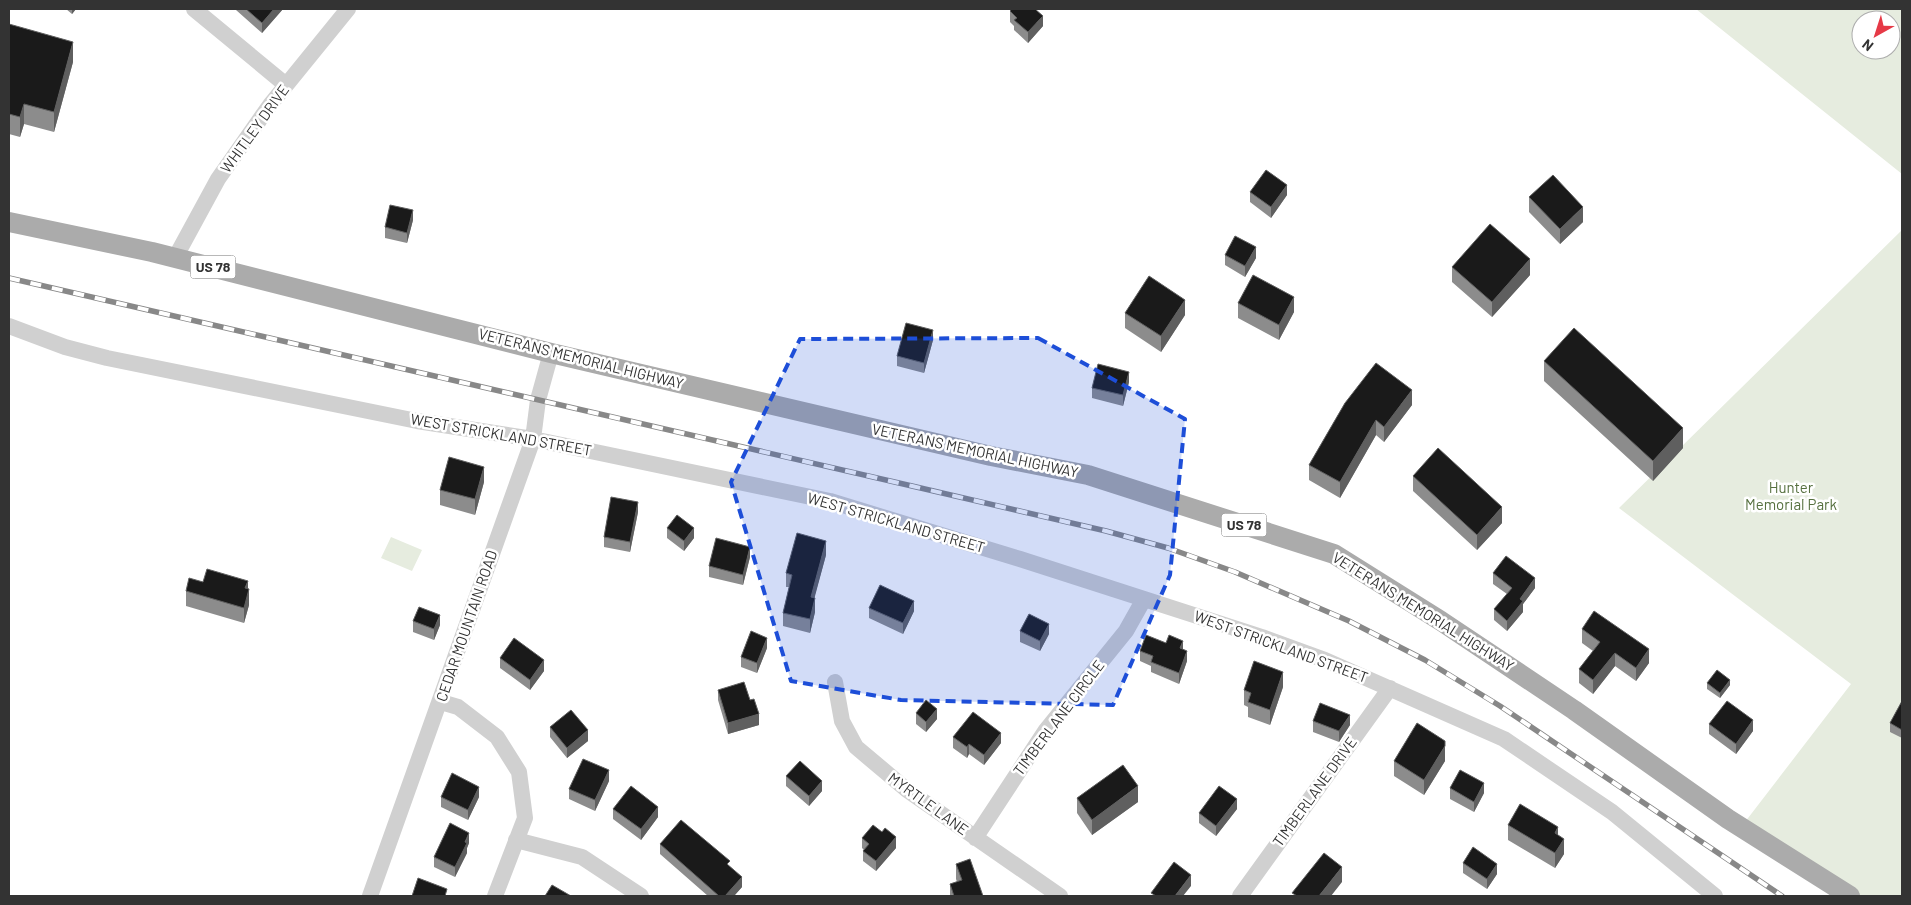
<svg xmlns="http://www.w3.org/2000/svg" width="1911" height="905" font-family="Barlow,sans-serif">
  <rect width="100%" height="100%" fill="#fff"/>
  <path fill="#e6ecdf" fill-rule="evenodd" d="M1696 9H1902V174ZM1861 20H1891V50H1861Z
    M1902 230V896H1859L1745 822 1851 684 1619 508Z
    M391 537 422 550 412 571 381 558Z"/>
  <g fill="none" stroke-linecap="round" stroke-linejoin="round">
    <path stroke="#d0d0d0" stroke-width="16" d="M194 9 286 85
      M175 258 218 179 270 105 348 9
      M9 326 65 347 107 358 417 421 533 439 830 501 1020 559 1262 637 1325 660 1504 739 1612 812 1715 896
      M835 682 842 721 856 747 907 790 1060 896
      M441 702 458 707 497 737 519 772 525 818 495 896
      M975 838 1046 730 1126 631 1144 599
      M516 840 582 857 641 896
      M370 896 533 439 538 400 551 353
      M1240 896 1390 688"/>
    <path stroke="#ababab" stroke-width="20" d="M9 222 152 252 551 353 991 456 1088 475 1334 554 1441 621 1574 710 1728 819 1850 896"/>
    <defs>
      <path id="rail" d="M9 278 912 486 1106 531 1168 548 1235 572 1349 621 1425 660 1500 706 1782 896"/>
    </defs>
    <use href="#rail" stroke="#888" stroke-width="5.5"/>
    <use href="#rail" stroke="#fff" stroke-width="4" stroke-dasharray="11" stroke-linecap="butt"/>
  </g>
  <path fill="#8c8c8c" d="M66 9H76L72 14Z
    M236 9H283L262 33 236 10Z
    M1010 11 1043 26 1028 43 1014 30V26L1010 22Z
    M9 24 73 62 54 132 24 124 20 137 9 134Z
    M1250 192 1287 195 1271 218 1250 202Z
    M1529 197 1583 222 1560 244 1529 212Z
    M413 220 407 243 385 238V227Z
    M1225 255 1256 258 1245 277 1225 265Z
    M1452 267 1530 275 1492 317 1452 282Z
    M1238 303 1294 312 1279 340 1238 318Z
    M1125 313 1185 315 1161 352 1125 328Z
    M933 340 924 373 897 366V356Z
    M1544 361 1683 448 1653 481 1544 381Z
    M1129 382 1123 406 1092 398V388Z
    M1345 403 1412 405 1384 442 1376 435 1340 498 1309 480V465Z
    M1413 476 1502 523 1477 550 1413 491Z
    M484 482 475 515 440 505V490Z
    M638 512 630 552 604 547V537Z
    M667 528 694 538 684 551 667 538Z
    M826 555 814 598 815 612 810 633 783 626V613L789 587H786V573Z
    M750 557 743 585 709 577V566Z
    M1493 573 1535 588 1523 604V612L1507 631 1494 620V609L1507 594 1493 584Z
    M203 582 248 589 249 605 244 623 186 606V591Z
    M869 608 914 611 903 634 869 618Z
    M413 621 440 625 434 640 413 632Z
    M1582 629 1649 663 1636 681 1615 666 1593 694 1579 683V669L1593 651 1582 643Z
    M1020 631 1049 634 1040 651 1020 642Z
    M767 648 757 673 741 667V657Z
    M1183 649 1187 661 1179 684 1151 672V666L1140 661V651Z
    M500 658 544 671 530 690 500 668Z
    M1707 683 1730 685 1720 698 1707 689Z
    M1283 687 1270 725 1248 717V707L1244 705V690Z
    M718 690 750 700 759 725 728 734 718 700Z
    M1902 701V738L1890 732V723Z
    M916 713 937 719 926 732 916 724Z
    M1313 721 1350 725 1339 742 1313 732Z
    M1709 724 1753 731 1736 754 1709 734Z
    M550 727 588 741 567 758 550 737Z
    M953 737 1001 743 984 765 969 754 967 758 953 748Z
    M1394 761H1445L1424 795 1394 776Z
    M786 776 822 791 809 806 786 786Z
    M609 781 595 811 569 799V789Z
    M1450 788 1484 793 1474 812 1450 799Z
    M441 797H479L468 820 441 807Z
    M1077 798 1138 802 1092 835 1077 813Z
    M613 809 658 817 641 840 613 819Z
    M1237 809 1216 836 1199 823V813Z
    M1508 825 1558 835 1564 854 1555 868 1508 840Z
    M882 832 896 848 876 871 863 861V851L864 850 862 848V838Z
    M469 843 467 848V853L455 877 434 867V857Z
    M660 844 730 867 742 887 734 896H708L660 854Z
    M1463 863 1497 874 1487 889 1463 873Z
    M956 864 983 896H950V884L957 882 956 879Z"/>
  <path fill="#5f5f5f" d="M72 9H76L72 14Z
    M274 9H283L262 33V23Z
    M1043 16V26L1028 43V32Z
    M73 42V62L54 132V112Z
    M24 104V124L20 137V117Z
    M1287 185V195L1271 218V207Z
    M1583 207V222L1560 244V229Z
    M413 210V220L407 243V233Z
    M1256 247V258L1245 277V266Z
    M1530 259V275L1492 317V302Z
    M1294 297V312L1279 340V325Z
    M1185 300V315L1161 352V336Z
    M933 330V340L924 373V363Z
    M1129 372V382L1123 406V395Z
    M1412 390V405L1384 442V427Z
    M1376 420V435L1340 498V482Z
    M1683 428V448L1653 481V461Z
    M484 467V482L475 515V499Z
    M638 502V512L630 552V542Z
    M1502 507V523L1477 550V535Z
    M694 528V538L684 551V541Z
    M826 541V555L811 611V597Z
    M750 547V557L743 585V575Z
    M1535 578V588L1523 604V612L1507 631V621L1520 599Z
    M248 581V593L249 589V605L244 623V608L245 588Z
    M815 598V612L810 633V619Z
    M914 601V611L903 634V623Z
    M440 615V625L434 640V629Z
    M1049 624V634L1040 651V641Z
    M767 638V648L757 673V663Z
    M1183 641V651L1180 648Z
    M1649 649V663L1636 681V668Z
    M1187 651V661L1179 684V673Z
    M1615 653V666L1593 694V680Z
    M544 660V671L530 690V680Z
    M1283 672V687L1270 725V710Z
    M1730 680V685L1720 698V693Z
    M937 709V719L926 732V722Z
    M759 714V725L728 734V723Z
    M1350 715V725L1339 742V731Z
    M1753 720V731L1736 754V744Z
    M588 730V741L567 758V748Z
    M1001 733V743L984 765V755Z
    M969 744V754L967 758V747Z
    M1445 746V761L1424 795V780Z
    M609 770V781L595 811V800Z
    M822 781V791L809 806V796Z
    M1484 783V793L1474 812V802Z
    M1138 786V802L1092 835V820Z
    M479 787V797L468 820V810Z
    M1237 799V809L1216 836V826Z
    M658 807V817L641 840V829Z
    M1558 827V842L1555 833Z
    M469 833V843L467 848V853L455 877V867Z
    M896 837V848L876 871V861Z
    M1564 839V854L1555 868V853Z
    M1497 864V874L1487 889V879Z
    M1342 867V882L1331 896H1319Z
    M1191 875V886L1183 896H1175Z
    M742 877V887L734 896H725Z"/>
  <path fill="#1a1a1a" stroke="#5f5f5f" d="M246 9H274L262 23Z
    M1012 9H1035L1043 16 1028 32 1014 20 1017 18 1010 11Z
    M9 24 73 42 54 112 24 104 20 117 9 114V116Z
    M1266 170 1287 185 1271 207 1250 192Z
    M1553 175 1583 207 1560 229 1529 197Z
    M390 205 413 210 407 233 385 227Z
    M1490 224 1530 259 1492 302 1452 267Z
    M1235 236 1256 247 1245 266 1225 255Z
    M1253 275 1294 297 1279 325 1238 303Z
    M1149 276 1185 300 1161 336 1125 313Z
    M906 323 933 330 924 363 897 356Z
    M1574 328 1683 428 1653 461 1544 361Z
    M1376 363 1412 390 1384 427 1376 420 1340 482 1309 465 1345 403Z
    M1098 364 1129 372 1123 395 1092 388Z
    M1438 448 1502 507 1477 535 1413 476Z
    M449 457 484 467 475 499 440 490Z
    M611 497 638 502 630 542 604 537Z
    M677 515 694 528 684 541 667 528Z
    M797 533 826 541 811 597 815 598 810 619 783 613 792 575 786 573Z
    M716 538 750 547 743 575 709 566Z
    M1506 556 1535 578 1520 599 1523 601 1507 621 1494 609 1512 588 1493 573Z
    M207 569 248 581 245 588 249 589 244 608 186 591 189 578 203 582Z
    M880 585 914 601 903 623 869 608Z
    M419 607 440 615 434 629 413 621Z
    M1594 611 1649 649 1636 668 1615 653 1593 680 1579 669 1600 642 1582 629Z
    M1029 614 1049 624 1040 641 1020 631Z
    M751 631 767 638 757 663 741 657Z
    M1146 635 1166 643 1169 635 1183 641 1180 648 1187 651 1179 673 1151 662 1153 656 1140 651Z
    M514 638 544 660 530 680 500 658Z
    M1254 661 1283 672 1270 710 1248 702 1251 693 1244 690Z
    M1717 670 1730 680 1720 693 1707 683Z
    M744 682 750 700 754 699 759 714 728 723 718 690Z
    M926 700 937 709 926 722 916 713Z
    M1727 701 1753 720 1736 744 1709 724Z
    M1902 701V730L1890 723Z
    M1320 703 1350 715 1339 731 1313 721Z
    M571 710 588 730 567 748 550 727Z
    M973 712 1001 733 984 755 969 744 967 747 953 737Z
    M1417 723 1445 741V746L1424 780 1394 761Z
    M583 759 609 770 595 800 569 789Z
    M800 761 822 781 809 796 786 776Z
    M1123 765 1138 786 1092 820 1077 798Z
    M1460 770 1484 783 1474 802 1450 788Z
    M452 773 479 787 468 810 441 797Z
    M631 786 658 807 641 829 613 809Z
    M1219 786 1237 799 1216 826 1199 813Z
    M1520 804 1558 827 1555 833 1564 839 1555 853 1508 825Z
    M681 820 730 861 727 864 742 877 725 896H719L660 844Z
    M450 823 469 833 465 842 467 843 455 867 434 857Z
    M873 825 882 832 885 828 896 837 876 861 863 851 869 844 862 838Z
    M1473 847 1497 864 1487 879 1463 863Z
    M1324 853 1342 867 1319 896H1297L1292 893Z
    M970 859 983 896H954L950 884 962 880 956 864Z
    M1174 862 1191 875 1175 896H1156L1151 893Z
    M418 878 447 889 445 896H412Z
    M552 885 571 896H545Z"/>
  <path fill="#1d4ed8" fill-opacity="0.2" stroke="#1d4ed8" stroke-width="4" stroke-dasharray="10 6" stroke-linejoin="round" d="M1038 338 1185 419 1170 575 1113 705 901 700 791 681 731 482 800 339Z"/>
  <g text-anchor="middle" stroke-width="5" stroke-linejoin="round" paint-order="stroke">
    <g fill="#fff" stroke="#707070" stroke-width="1">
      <rect x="190.5" y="255.5" width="45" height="23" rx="4"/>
      <rect x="1221.5" y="513.5" width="45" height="23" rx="4"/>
    </g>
    <g font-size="14" font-weight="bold" fill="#333">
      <text x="213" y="272">US 78</text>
      <text x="1244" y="530">US 78</text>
    </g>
    <g font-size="15" fill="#333" stroke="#fff">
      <text transform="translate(255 129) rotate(-54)" y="5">WHITLEY DRIVE</text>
      <text transform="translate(581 359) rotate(14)" y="5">VETERANS MEMORIAL HIGHWAY</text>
      <text transform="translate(501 435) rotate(10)" y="5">WEST STRICKLAND STREET</text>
      <text transform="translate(975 451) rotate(12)" y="5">VETERANS MEMORIAL HIGHWAY</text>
      <text transform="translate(896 523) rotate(16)" y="5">WEST STRICKLAND STREET</text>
      <text transform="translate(1423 612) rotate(32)" y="5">VETERANS MEMORIAL HIGHWAY</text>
      <text transform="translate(467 626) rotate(-71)" y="5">CEDAR MOUNTAIN ROAD</text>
      <text transform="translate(1281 647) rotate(20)" y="5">WEST STRICKLAND STREET</text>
      <text transform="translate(1059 718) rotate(-53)" y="5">TIMBERLANE CIRCLE</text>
      <text transform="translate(1315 792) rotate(-54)" y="5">TIMBERLANE DRIVE</text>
      <text transform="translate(928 804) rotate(36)" y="5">MYRTLE LANE</text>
    </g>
    <g font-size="15" fill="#56703f" stroke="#fff">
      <text x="1791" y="493">Hunter<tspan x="1791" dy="17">Memorial Park</tspan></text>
    </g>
  </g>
  <rect width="1911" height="905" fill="none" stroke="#333333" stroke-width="20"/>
  <g transform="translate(1876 35) rotate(219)"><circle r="24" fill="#ffffff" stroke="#adadad"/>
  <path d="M0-4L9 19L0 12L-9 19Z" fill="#e63946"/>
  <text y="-8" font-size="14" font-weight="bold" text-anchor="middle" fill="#333333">N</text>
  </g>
</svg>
